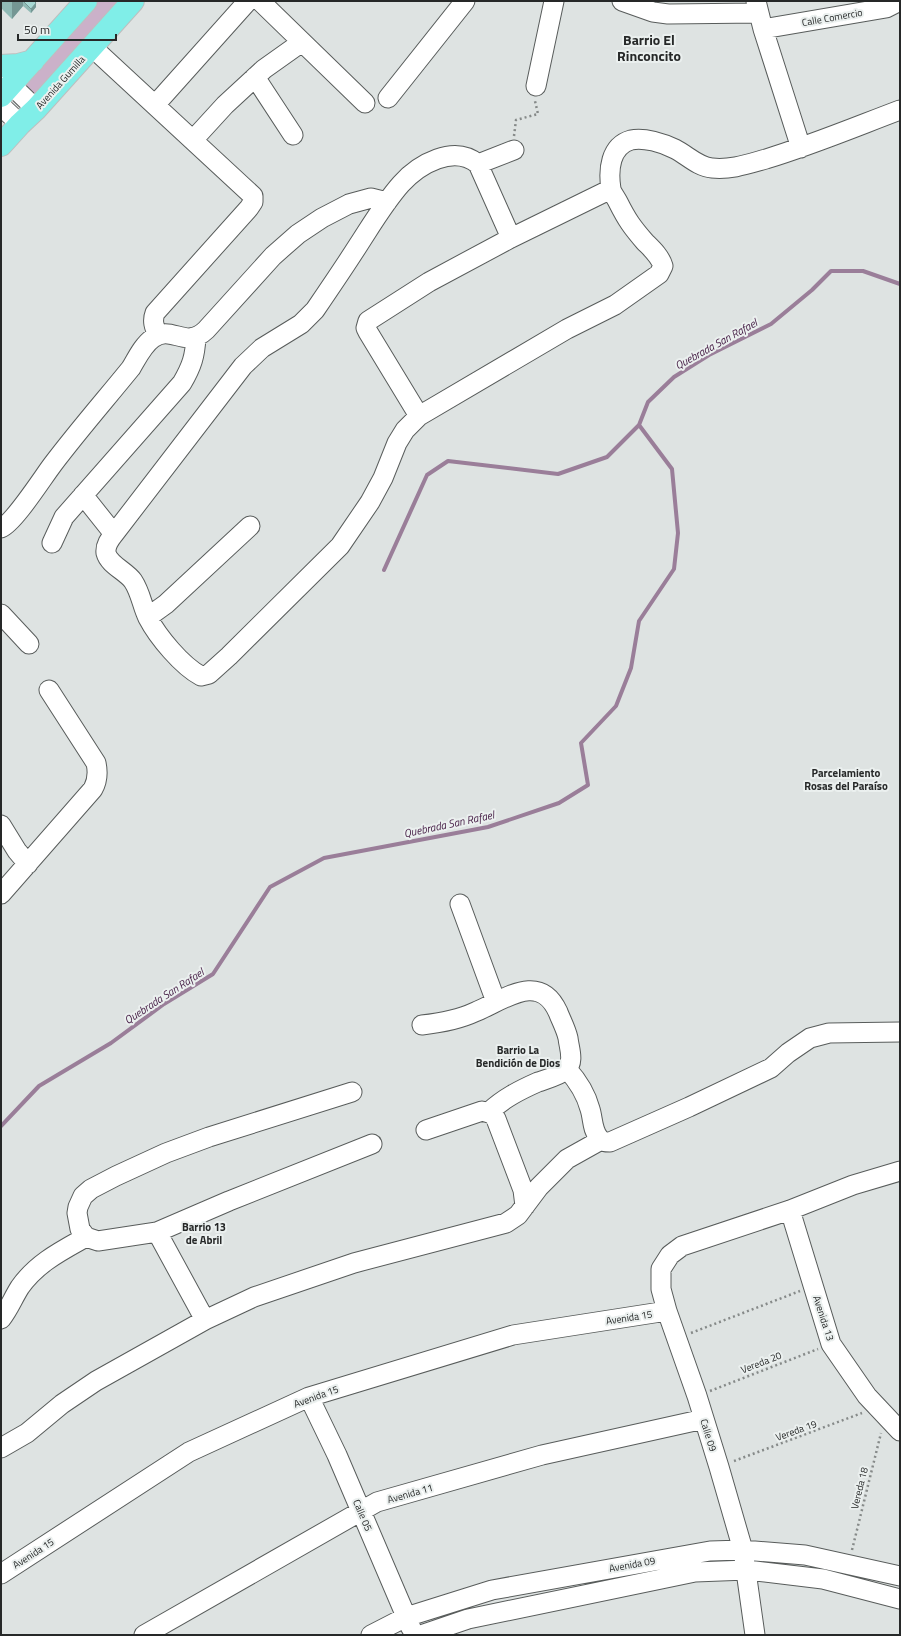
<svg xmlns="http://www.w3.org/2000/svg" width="901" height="1636" font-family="'Titillium Web',sans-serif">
  <rect width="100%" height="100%" fill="#dee3e2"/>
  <path fill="#cbb1c9" d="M87 1H127L35 105 13 84Z"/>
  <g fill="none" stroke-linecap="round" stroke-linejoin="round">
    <path stroke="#9a7e99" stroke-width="4" d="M384 570 427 475 448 461 558 474 607 457 639 425 648 402 674 377 709 355 771 324 812 290 831 271H863L900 284
      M1 1126 39 1086 111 1043 164 1004 213 974 270 887 324 858 488 827 559 803 588 785 581 743 616 706 631 668 639 621 674 569 678 533 672 469 639 425"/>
    <defs>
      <path id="minor" d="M260 1 365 103
        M622 1 653 12 668 14 759 13
        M756 1 763 29 801 148
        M763 29 886 8 900 1
        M92 47 253 196V202L249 208 155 313C152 321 154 327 158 335
        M1 75 36 109
        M255 77 293 135
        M536 86 554 1
        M388 98 465 1
        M155 105 248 1
        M1 106 20 124
        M193 140 225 105 264 69 302 42
        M478 164 514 150
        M511 238 478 164C454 144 419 164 401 184 385 202 372 224 359 244 345 266 330 288 315 310L301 324 262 348 243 366 114 534C110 539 105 545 106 553 109 565 126 571 133 581 141 593 142 606 148 618 158 637 182 666 201 676L209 674 229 656 340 546 370 502 383 478 397 443 405 430 419 416 567 329 615 305 659 274 663 266C660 256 652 249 645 242 632 227 627 220 618 202 616 198 612 193 611 189 608 170 610 146 631 140 644 137 663 143 675 149 687 155 698 167 712 168 731 170 748 164 766 159 812 145 855 127 900 110
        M419 416 368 332 366 328 368 321 429 282 511 238 611 189
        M83 495 114 534
        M1 528C14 523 43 477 53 464 78 431 105 400 131 368 137 358 143 345 153 338 172 324 185 350 206 330L273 256 298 234 322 218 349 204 371 198 387 202
        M52 543 64 517 182 383C192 366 195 356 196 337
        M1 614 29 644
        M148 617 166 604 250 526
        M1 825 17 851 28 864
        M1 894 93 789C98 780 98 772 96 763L49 690
        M460 904 496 1002
        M422 1025C440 1023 458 1020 475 1012 503 1001 539 970 558 1012 561 1020 566 1029 568 1038 569 1048 575 1062 566 1070 559 1076 547 1079 538 1082 520 1090 504 1098 489 1112
        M567 1069C577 1080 586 1094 590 1109 593 1118 592 1130 599 1138 602 1142 606 1142 610 1142L689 1107 771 1068 788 1053 810 1038 829 1033 900 1032
        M352 1092 209 1137 166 1153 116 1176 91 1189 83 1196 78 1207 77 1213 80 1229 86 1237 98 1241 157 1232 229 1201 372 1144
        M426 1130 482 1111 492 1114 496 1119 523 1190 525 1206
        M790 1210 831 1344 867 1396 900 1431
        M157 1232 205 1320
        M1 1319C9 1309 13 1298 20 1287 37 1263 61 1251 86 1237
        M309 1397 337 1455 411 1628
        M1 1448 27 1433 62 1404 96 1381 205 1320 254 1297 354 1263 506 1223 518 1215 539 1187 567 1159 601 1140
        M1 1574 189 1452 309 1397 513 1335 667 1311
        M144 1635 377 1502 542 1455 704 1419
        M371 1635 406 1617 492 1590 710 1551 743 1550 805 1555 900 1576
        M421 1635 468 1619 695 1572 747 1570 823 1579 900 1599
        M755 1635 743 1550 719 1467 697 1396 667 1311 661 1289V1269L670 1255 682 1246 790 1210 853 1185 900 1171"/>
      <path id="major" d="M1 66 18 65 33 61
        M1 96 86 1
        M1 145 20 124 36 109 133 1"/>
    </defs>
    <use href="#minor" stroke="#585c5b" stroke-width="21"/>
    <use href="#major" stroke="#bebebe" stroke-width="24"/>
    <path stroke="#868a89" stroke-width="2.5" stroke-dasharray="2 3" stroke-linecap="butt" d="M514 136 516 120 538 114 535 101
      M691 1333 800 1291
      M710 1391 818 1349
      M734 1461 862 1413
      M852 1550 881 1433"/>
    <use href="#minor" stroke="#fff" stroke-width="19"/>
    <use href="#major" stroke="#80eee8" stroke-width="22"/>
  </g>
  <path fill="#90bab5" d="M1 1H34L36 7 31 13 23 6 12 19 2 9 1 11Z"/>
  <path fill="#759794" d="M1 1H2V9L1 11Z
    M12 1H23V6L12 19Z
    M36 3V7L31 13V9Z"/>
  <path fill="#a7d8d3" stroke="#759794" d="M23 1H34L36 3 31 9Z"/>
  <g text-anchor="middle" stroke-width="4" stroke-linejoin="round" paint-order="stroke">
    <g font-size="10" fill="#262828" stroke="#ebf0ef">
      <text transform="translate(832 17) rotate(-10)" y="4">Calle Comercio</text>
      <text transform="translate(60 82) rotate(-48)" y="4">Avenida Gumilla</text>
      <text transform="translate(629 1317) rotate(-9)" y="4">Avenida 15</text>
      <text transform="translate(824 1318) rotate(72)" y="4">Avenida 13</text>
      <text transform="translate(761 1362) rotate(-21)" y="4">Vereda 20</text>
      <text transform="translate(316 1396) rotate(-20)" y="4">Avenida 15</text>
      <text transform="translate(796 1430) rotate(-20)" y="4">Vereda 19</text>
      <text transform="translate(709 1435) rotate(73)" y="4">Calle 09</text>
      <text transform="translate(859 1488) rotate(-76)" y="4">Vereda 18</text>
      <text transform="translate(410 1493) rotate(-16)" y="4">Avenida 11</text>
      <text transform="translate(363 1515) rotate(67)" y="4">Calle 05</text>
      <text transform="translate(33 1553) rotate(-33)" y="4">Avenida 15</text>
      <text transform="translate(632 1564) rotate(-10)" y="4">Avenida 09</text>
    </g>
    <g font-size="11" font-style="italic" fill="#492249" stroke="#ebf0ef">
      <text transform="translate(716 344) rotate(-29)" y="4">Quebrada San Rafael</text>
      <text transform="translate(449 824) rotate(-12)" y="4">Quebrada San Rafael</text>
      <text transform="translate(164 996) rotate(-33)" y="4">Quebrada San Rafael</text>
    </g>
    <g font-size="11" font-weight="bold" fill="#262828" stroke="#ebf0ef">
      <text x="846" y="777">Parcelamiento<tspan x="846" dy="13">Rosas del Paraíso</tspan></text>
      <text x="518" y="1054">Barrio La<tspan x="518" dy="13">Bendición de Dios</tspan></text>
      <text x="204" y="1231">Barrio 13<tspan x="204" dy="13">de Abril</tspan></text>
    </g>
    <g font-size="14" font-weight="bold" fill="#262828" stroke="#ebf0ef">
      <text x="649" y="45">Barrio El<tspan x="649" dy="16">Rinconcito</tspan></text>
    </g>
  </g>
  <rect width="901" height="1636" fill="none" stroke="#262828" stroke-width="4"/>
  <path d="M18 34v6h98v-6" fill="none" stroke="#262828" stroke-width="2"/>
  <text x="24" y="34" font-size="12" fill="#262828" stroke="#ebf0ef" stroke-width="3" paint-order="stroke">50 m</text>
</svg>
